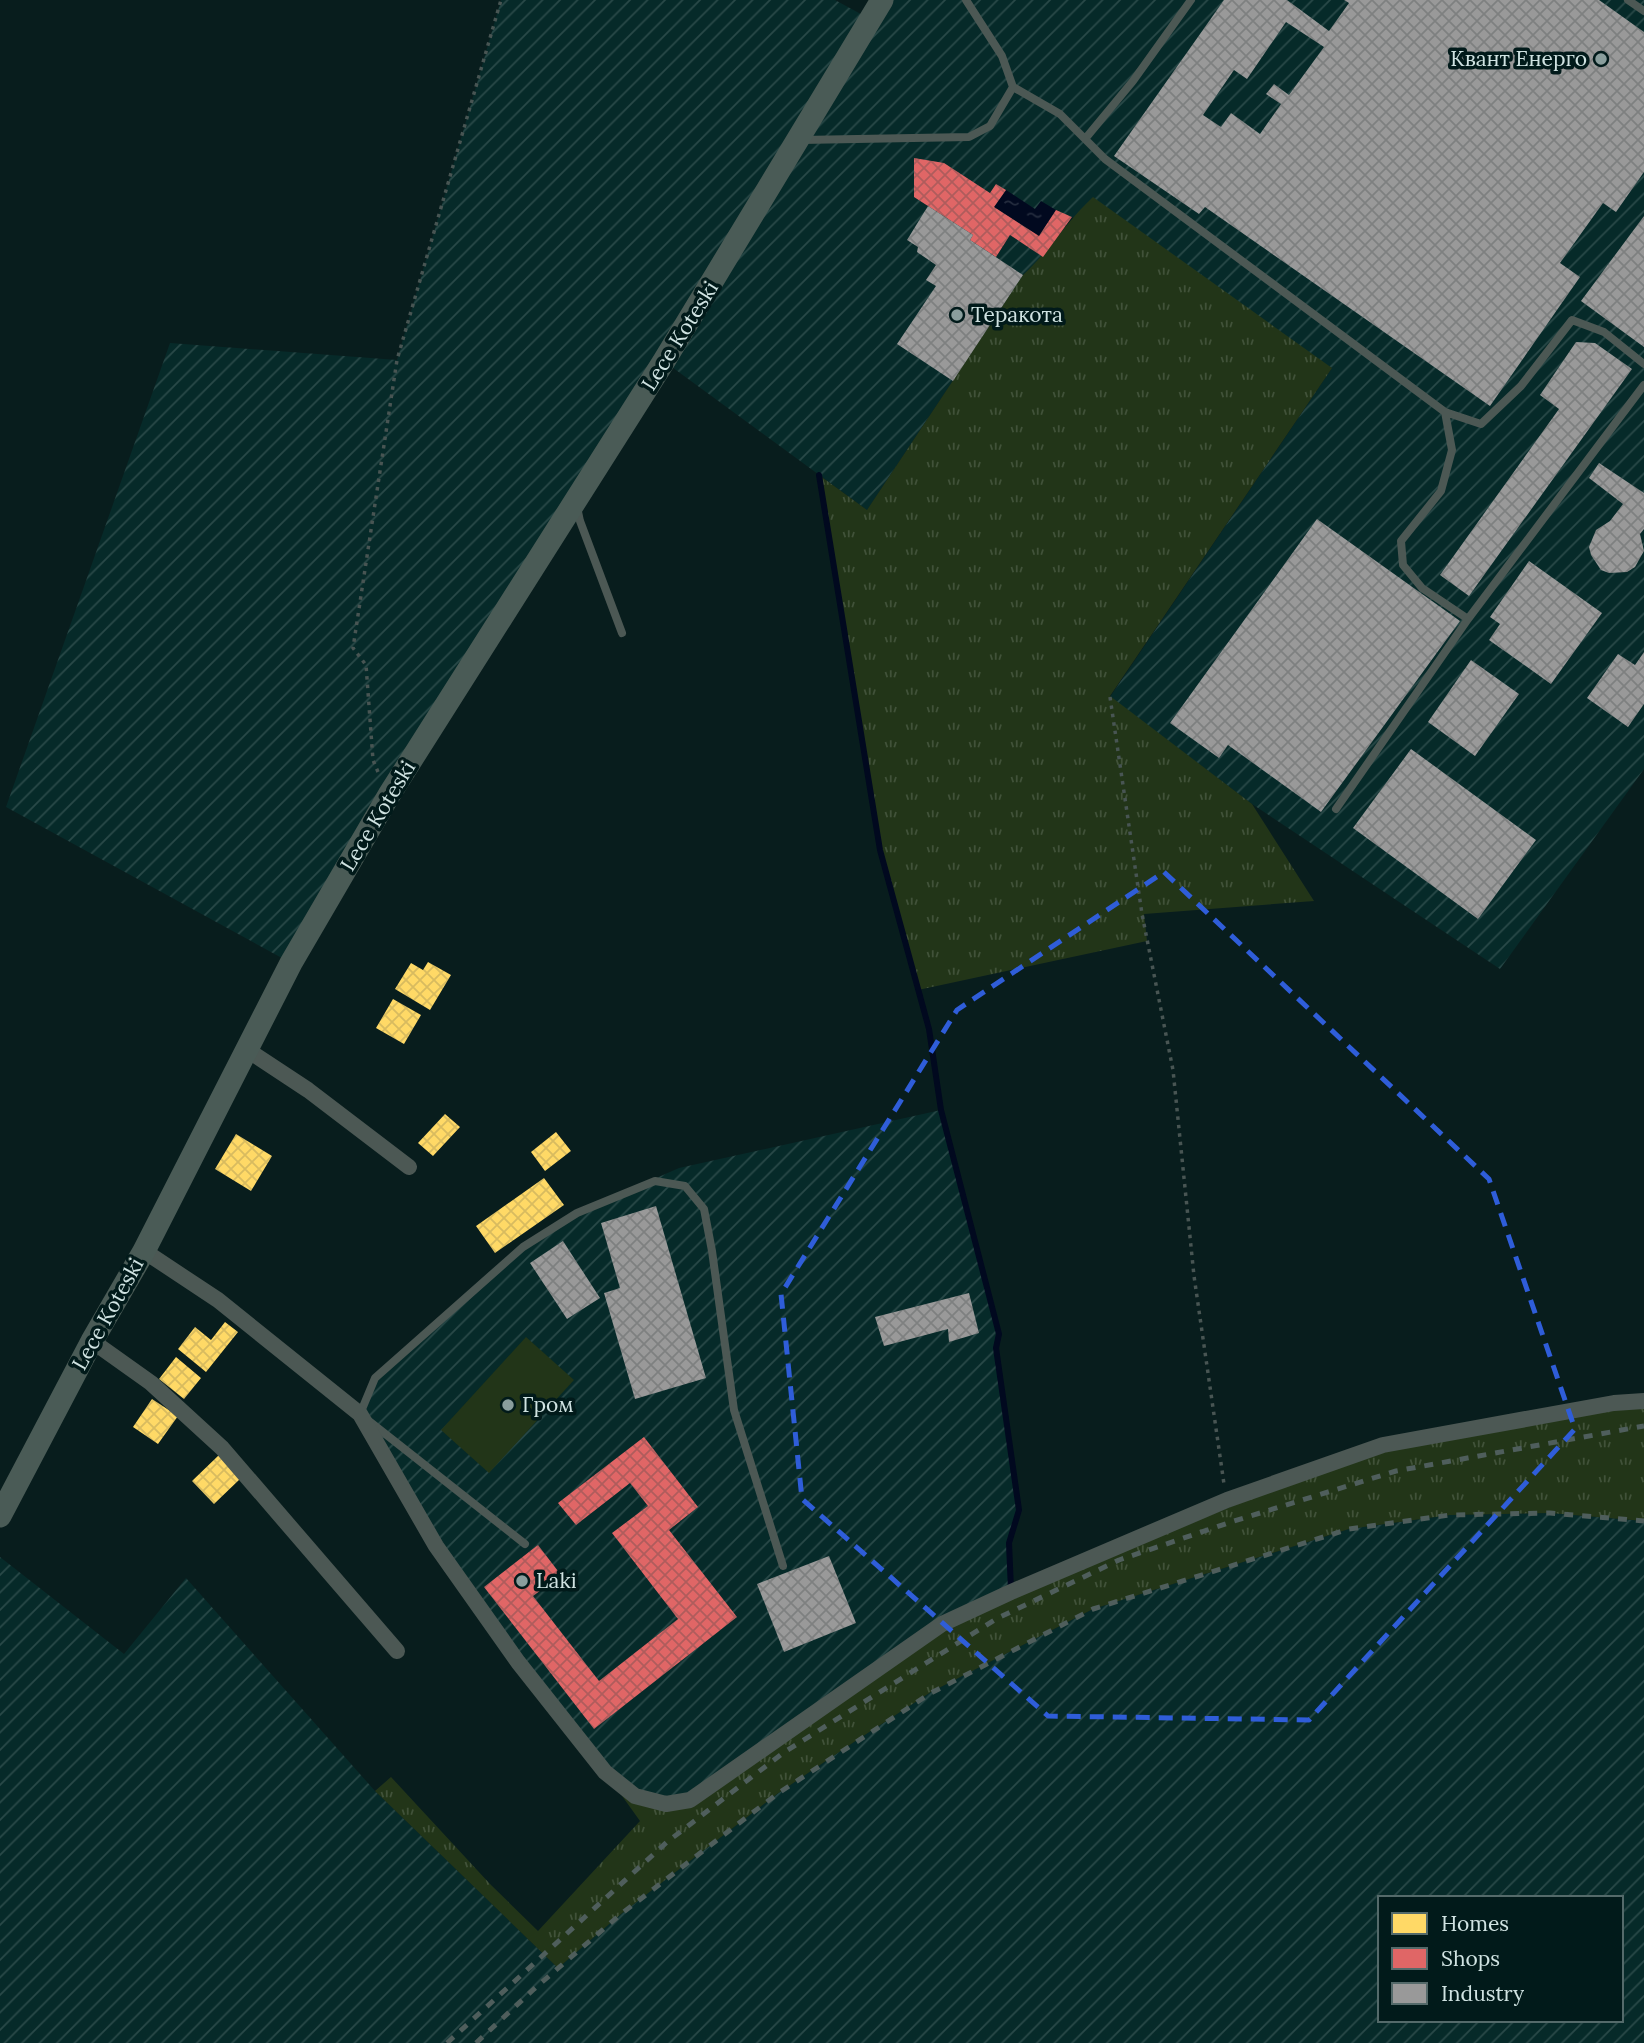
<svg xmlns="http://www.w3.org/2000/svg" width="1644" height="2043" font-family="Lora,serif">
  <defs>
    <pattern id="industrial-furrows" width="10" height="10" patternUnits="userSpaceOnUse" patternTransform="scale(1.75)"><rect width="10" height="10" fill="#062a29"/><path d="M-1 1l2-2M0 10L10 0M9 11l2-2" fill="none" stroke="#294948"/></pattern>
    <pattern id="grass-tufts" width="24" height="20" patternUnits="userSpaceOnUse" patternTransform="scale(1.75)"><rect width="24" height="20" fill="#223518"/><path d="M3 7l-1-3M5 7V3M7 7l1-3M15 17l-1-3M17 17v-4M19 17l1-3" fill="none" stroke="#415239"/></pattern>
    <pattern id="water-ripples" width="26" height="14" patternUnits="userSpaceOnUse" patternTransform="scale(1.75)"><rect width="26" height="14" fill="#01091f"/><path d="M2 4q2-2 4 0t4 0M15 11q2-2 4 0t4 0" fill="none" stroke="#252d3f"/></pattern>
    <pattern id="homes-cross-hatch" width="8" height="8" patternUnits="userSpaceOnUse" patternTransform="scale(1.75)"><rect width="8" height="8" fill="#ffd966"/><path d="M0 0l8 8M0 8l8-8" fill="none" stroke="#d8bb5f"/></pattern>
    <pattern id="shops-cross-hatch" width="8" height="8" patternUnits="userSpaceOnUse" patternTransform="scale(1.75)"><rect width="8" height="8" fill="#e06666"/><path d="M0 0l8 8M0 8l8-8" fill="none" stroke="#af5c5c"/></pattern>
    <pattern id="industry-cross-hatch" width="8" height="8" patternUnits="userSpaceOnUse" patternTransform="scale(1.75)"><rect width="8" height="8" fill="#999"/><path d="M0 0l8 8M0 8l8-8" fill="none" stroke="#7e8080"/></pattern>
  </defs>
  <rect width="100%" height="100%" fill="#081d1d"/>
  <path fill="url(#industrial-furrows)" fill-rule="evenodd" d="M501 0H835L870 19 882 0H1644V769L1500 969 1252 804 1110 697 1332 368 1072 217 1043 257 1023 275 867 510 665 362 291 963 6 807 170 343 397 360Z
    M941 1110 999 1334 996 1348 1019 1510 1009 1543 1011 1592 690 1800 635 1796 518 1662 360 1414 375 1378 523 1248 577 1213 679 1168Z
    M1550 1513 1644 1521V2043H0V1557L124 1654 186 1578 375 1791 558 1968 621 1914 777 1794 854 1742 931 1692 1093 1609 1349 1529 1450 1515ZM1380 1898H1621V2020H1380Z"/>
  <path fill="url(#grass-tufts)" d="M1093 197 1332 368 1110 696 1252 804 1314 901 1144 914 1147 941 918 990 880 850 819 475 867 510 1023 275C1049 251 1067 221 1093 197Z
    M1644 1401V1521L1550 1513 1450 1515 1349 1529 1093 1609 931 1692 854 1742 777 1794 621 1914 558 1968 375 1791 391 1777 490 1884 538 1931 640 1821 605 1772 635 1796 690 1800 942 1624 1383 1445Z"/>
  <path fill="#223518" d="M526 1337 574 1380 489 1473 441 1430Z"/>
  <path fill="url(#water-ripples)" d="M1006 190 1035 209 1041 201 1056 210 1039 236 994 207Z"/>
  <path fill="url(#homes-cross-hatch)" d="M428 962 451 975 430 1010 395 989 411 963 423 970Z
    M393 999 421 1015 404 1044 376 1028Z
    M445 1114 460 1127 433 1156 418 1143Z
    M556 1132 571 1151 545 1171 531 1152Z
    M236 1134 272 1156 251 1191 215 1169Z
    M544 1178 564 1205 495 1253 476 1226Z
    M225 1322 238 1332 206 1372 178 1349 195 1327 211 1340Z
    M176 1357 201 1378 184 1399 159 1379Z
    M152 1399 178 1416 158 1444 133 1427Z
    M219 1455 240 1479 214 1504 192 1481Z"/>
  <path fill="url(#shops-cross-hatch)" d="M914 158 944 163 990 193 996 184 1006 190 994 207 1039 236 1056 210 1072 217 1043 257 1010 235 996 257 970 240 973 235 914 197Z
    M644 1437 698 1507 669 1530 737 1617 594 1729 484 1587 538 1545 561 1575 533 1596 599 1681 678 1619 612 1533 648 1506 630 1483 576 1525 558 1503Z"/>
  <path fill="url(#industry-cross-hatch)" fill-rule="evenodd" d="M1224 0H1287L1329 31 1349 3 1344 0H1599L1644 32V172L1616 212 1603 203 1560 263 1580 277 1490 406 1205 207 1199 214 1114 156ZM1286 22 1324 47 1289 95 1274 84 1266 94 1281 104 1260 134 1231 113 1221 127 1203 115 1234 70 1247 79Z
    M928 206 973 235 970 240 1023 275 953 381 897 344 936 286 926 280 936 265 917 252 918 247 907 240Z
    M1644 216V347L1581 301Z
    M1576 342 1595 343 1632 369 1469 596 1440 575 1559 409 1540 395Z
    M1599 463 1644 493V529L1640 534 1644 551 1635 567 1627 572 1609 573 1601 570 1591 555 1589 547 1596 530 1610 521 1623 504 1589 478Z
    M1317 519 1460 621 1321 812 1228 745 1219 758 1170 723Z
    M1529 561 1602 613 1551 684 1489 640 1500 624 1490 617Z
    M1644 652V704L1628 727 1587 698 1618 654 1635 665Z
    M1471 660 1519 694 1475 756 1428 722Z
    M1411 749 1536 840 1478 919 1353 828Z
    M656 1206 706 1378 635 1399 604 1293 620 1288 601 1223Z
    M563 1241 600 1298 567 1319 530 1263Z
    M969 1293 979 1333 949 1342 948 1329 884 1346 875 1317Z
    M829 1556 856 1623 784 1652 757 1584Z"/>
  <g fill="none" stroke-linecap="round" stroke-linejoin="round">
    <path stroke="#01091f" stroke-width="6" d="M819 475 880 850 929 1029 941 1110 999 1334 996 1348 1019 1510 1009 1543 1011 1590"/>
    <path stroke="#485553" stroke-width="3.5" stroke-dasharray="3.5 5" stroke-linecap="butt" d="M1110 697 1142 914 1173 1070 1194 1276 1224 1484
      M378 772 373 760 366 665 353 648 397 360 501 0"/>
    <path stroke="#4c5854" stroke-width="8" d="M1628 0 1644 11
      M1013 87 1060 114 1105 159 1445 412 1481 424 1521 386 1572 320 1604 332 1644 364
      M1085 139 1133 81 1191 0
      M801 140 969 137 990 126 1013 87 1002 56 966 0
      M1445 412 1452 450 1441 491 1401 541 1403 565 1422 588 1468 619 1644 385
      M577 507 580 521 622 633
      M1336 809 1468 619
      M525 1544 360 1414 375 1378 523 1247 577 1213 655 1181 685 1186 704 1209 712 1251 734 1410 783 1566"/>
    <path stroke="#4c5854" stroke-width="16" d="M246 1049 308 1090 409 1167
      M144 1251 218 1300 360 1414 436 1546 518 1662 605 1772 635 1796 666 1804 690 1800 942 1624 1011 1592 1227 1500 1383 1445 1614 1403 1644 1401
      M92 1341 151 1383 222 1448 397 1651"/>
    <path stroke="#4a5b56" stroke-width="23" d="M0 1516 92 1341 144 1251 291 963 389 795 664 361 882 0"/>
    <path stroke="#4f5e5c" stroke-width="5" stroke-dasharray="9 9" stroke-linecap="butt" d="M447 2043 667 1842 783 1753 996 1619 1119 1560 1231 1522 1396 1471 1644 1426
      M476 2043 534 1989 621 1914 777 1794 931 1693 1093 1609 1349 1529 1450 1515 1550 1513 1644 1521"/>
  </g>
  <path fill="none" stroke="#2f5dd9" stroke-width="5" stroke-dasharray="14 9" stroke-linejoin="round" d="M1164 872 1489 1179 1575 1429 1309 1720 1048 1716 802 1499 781 1294 957 1010Z"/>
  <g fill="#8a9e9d" stroke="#011a1a" stroke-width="2.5">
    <circle cx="1601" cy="59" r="7"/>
    <circle cx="957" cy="315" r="7"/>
    <circle cx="508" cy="1405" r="7"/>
    <circle cx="522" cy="1581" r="7"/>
  </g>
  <g text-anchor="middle" stroke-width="7" stroke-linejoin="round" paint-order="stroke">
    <g font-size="21" fill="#d0e3e2" stroke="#011a1a" text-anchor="start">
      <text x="1587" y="66" text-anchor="end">Квант Енерго</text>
      <text x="971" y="322">Теракота</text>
      <text x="522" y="1412">Гром</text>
      <text x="536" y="1588">Laki</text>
    </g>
    <g font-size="21" fill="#d0e3e2" stroke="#011a1a">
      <text transform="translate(680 336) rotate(-58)" y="7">Lece Koteski</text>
      <text transform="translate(378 816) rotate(-59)" y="7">Lece Koteski</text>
      <text transform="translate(108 1314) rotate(-61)" y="7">Lece Koteski</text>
    </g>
  </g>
  <rect x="1378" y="1896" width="245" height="126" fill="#011a1a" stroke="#546a6a" stroke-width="2"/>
  <rect x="1392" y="1913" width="35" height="21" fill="#ffd966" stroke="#546a6a" stroke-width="2"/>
  <text x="1441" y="1931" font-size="21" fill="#d0e3e2">Homes</text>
  <rect x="1392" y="1948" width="35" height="21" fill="#e06666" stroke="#546a6a" stroke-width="2"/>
  <text x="1441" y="1966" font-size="21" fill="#d0e3e2">Shops</text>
  <rect x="1392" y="1983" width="35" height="21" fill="#999999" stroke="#546a6a" stroke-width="2"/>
  <text x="1441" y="2001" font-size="21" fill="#d0e3e2">Industry</text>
</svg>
